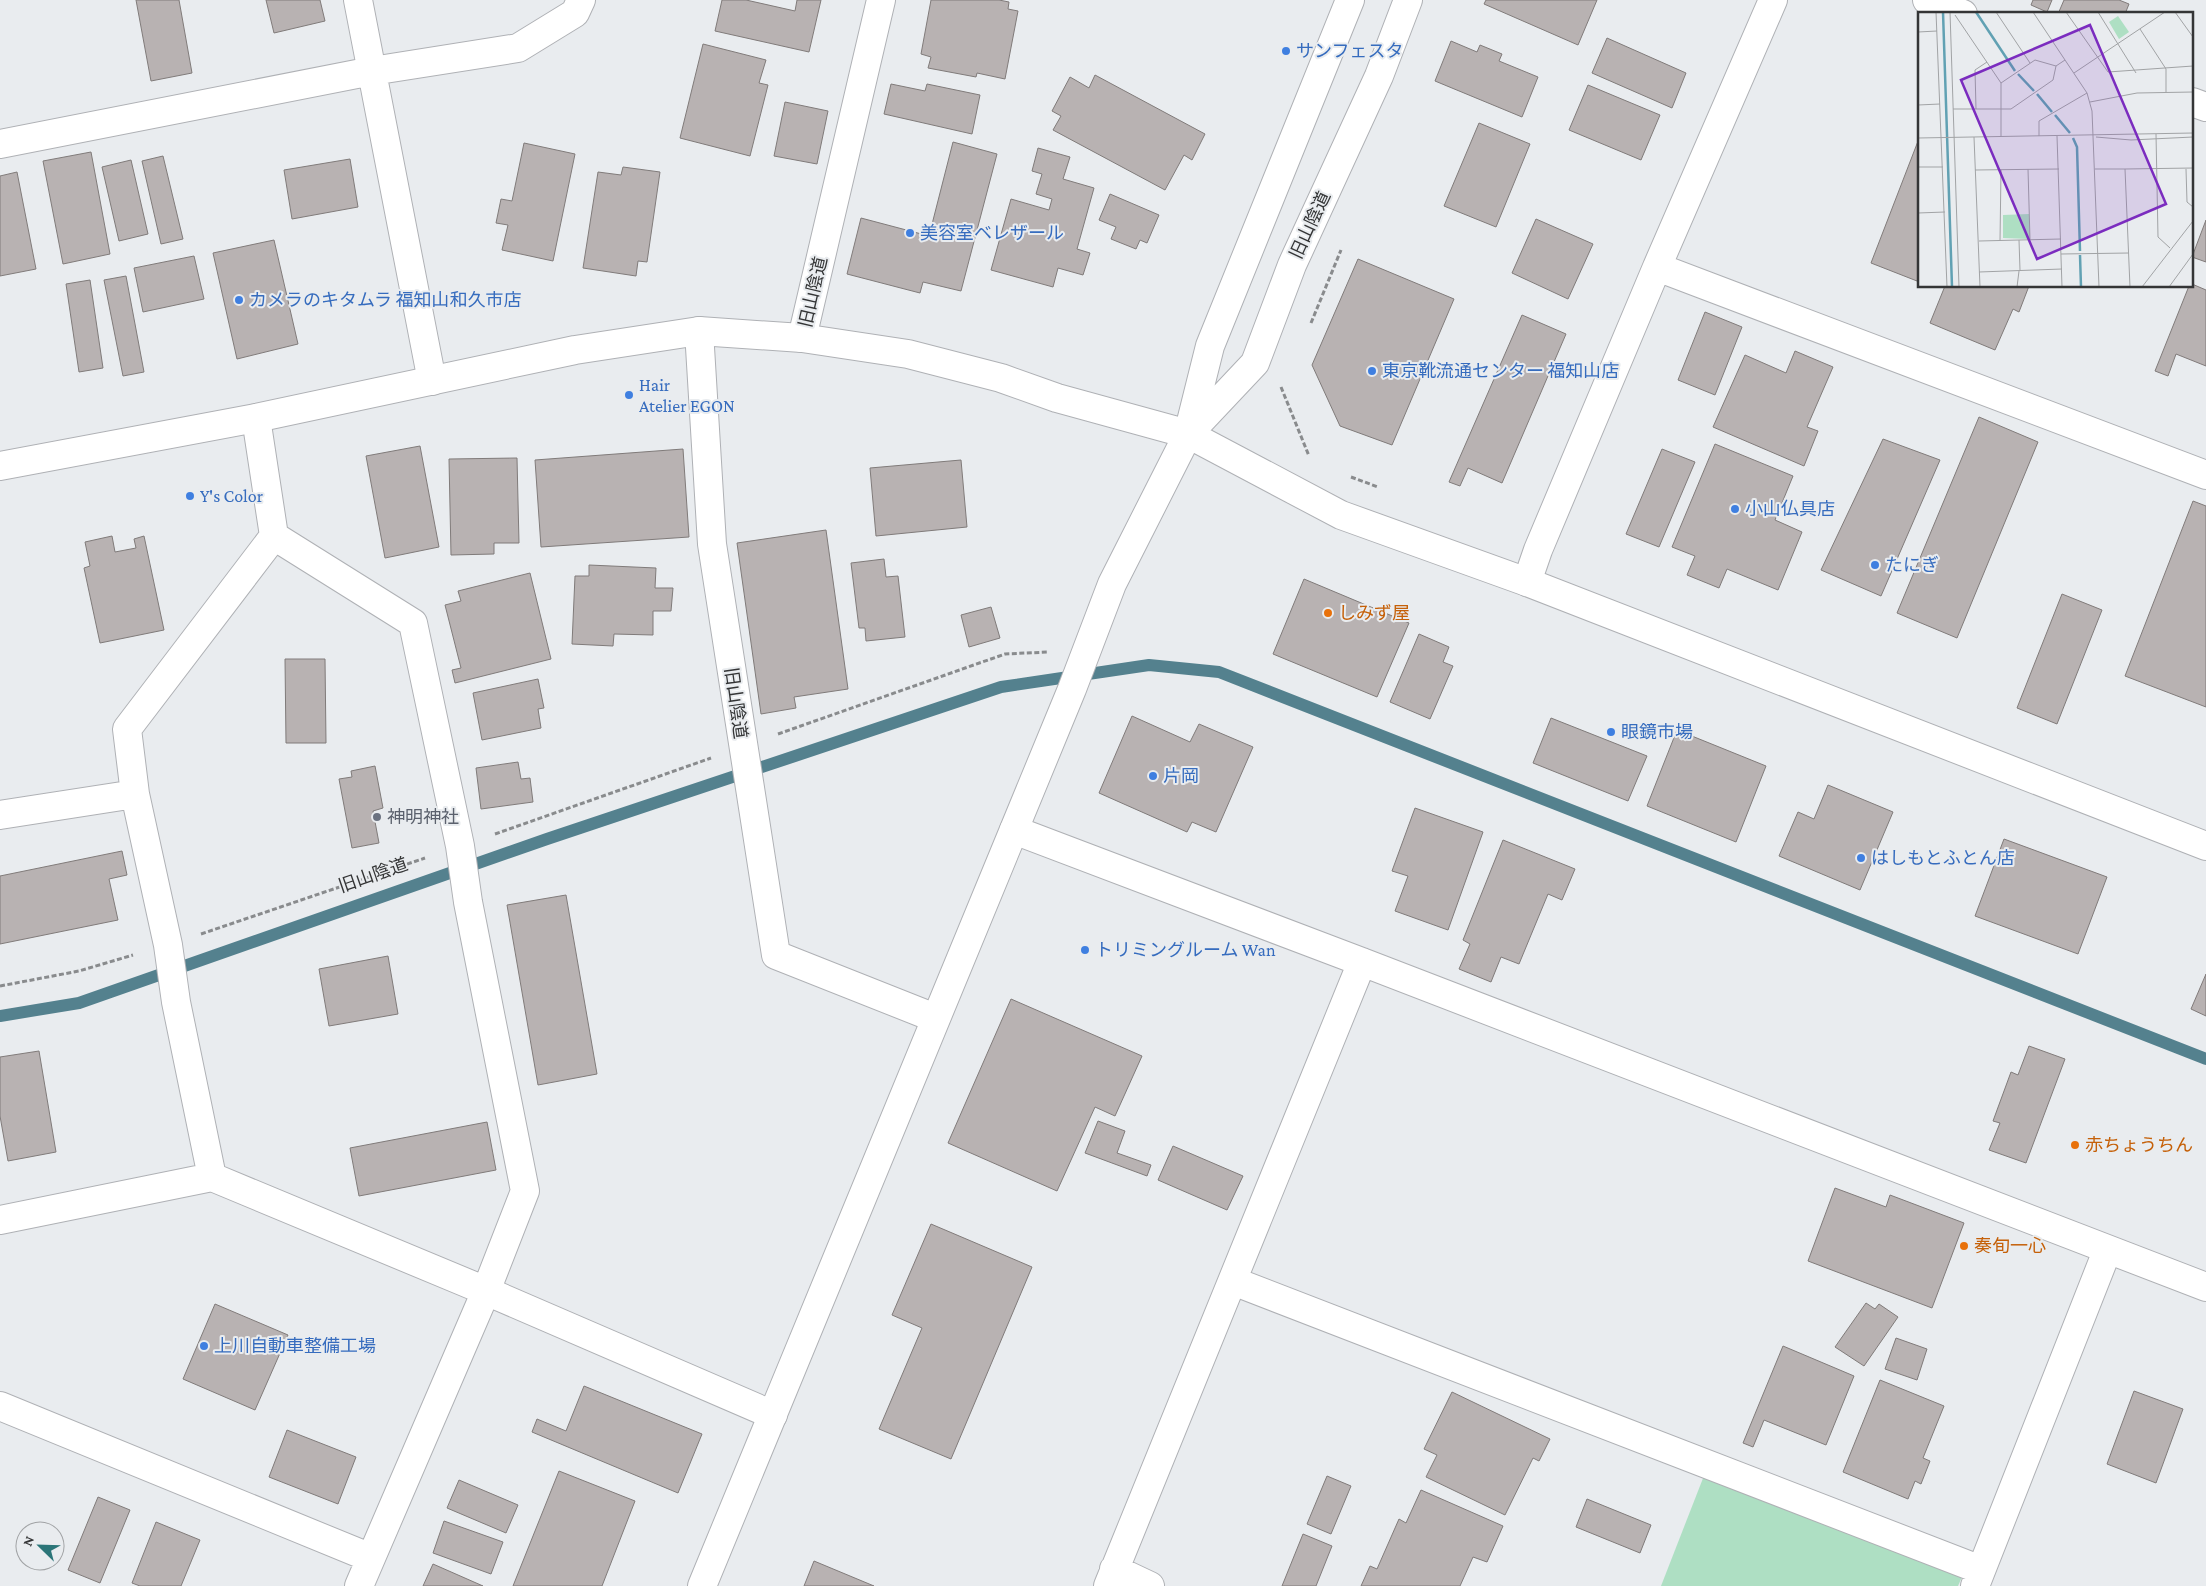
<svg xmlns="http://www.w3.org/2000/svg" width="2206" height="1586" font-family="'Crimson Pro','Noto Sans JP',serif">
  <rect width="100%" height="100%" fill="#e9ecef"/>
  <path fill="#aedfc3" d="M1707 1468 1965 1570 1958 1586H1661Z"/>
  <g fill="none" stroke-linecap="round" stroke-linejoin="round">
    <path stroke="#54818e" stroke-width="12" d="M0 1016 79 1003 547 839 1001 687 1149 665 1219 672 2206 1059"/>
  </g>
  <path fill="#b8b2b2" stroke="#807b7a" d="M136 0H179L192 73 151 81Z
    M266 0H320L325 21 274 33Z
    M722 0H746L795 11 797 0H821L809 52 715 31Z
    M931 0H999L1009 2 1008 9 1018 11 1005 79 977 73 976 77 928 68 931 57 921 54Z
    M1486 0H1597L1578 45 1484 4Z
    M2033 0H2052L2047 12 2031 5Z
    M2064 0H2119L2129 4 2125 14H2058Z
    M1607 38 1686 73 1672 108 1592 73Z
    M1451 41 1477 52 1480 45 1502 54 1499 61 1538 77 1522 117 1435 81Z
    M703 44 766 60 759 83 768 85 750 156 680 138Z
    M1095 75 1205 134 1192 160 1184 155 1165 190 1053 130 1061 116 1052 111 1070 77 1089 88Z
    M891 84 925 91 927 84 980 95 972 134 884 114Z
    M1588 85 1660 115 1641 160 1569 130Z
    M785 102 828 111 817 164 774 156Z
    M1479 123 1530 144 1496 227 1444 206Z
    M1920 136V273L1917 281 1871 263Z
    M953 142 997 154 961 291 923 282 920 293 847 274 861 218 929 236Z
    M524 143 575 154 553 261 502 250 508 225 496 223 501 199 512 201Z
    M1038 148 1070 157 1063 179 1094 188 1077 249 1090 253 1083 275 1058 268 1053 287 991 270 1011 199 1049 210 1052 199 1036 194 1042 174 1032 171Z
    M91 152 110 254 63 264 43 161Z
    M163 156 183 239 161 244 142 161Z
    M350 159 358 207 292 219 284 170Z
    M131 160 148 234 119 241 102 167Z
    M623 167 660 172 647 262 638 261 636 276 583 268 598 172 621 175Z
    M17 172 36 269 0 276V176Z
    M1110 194 1159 215 1147 243 1140 240 1136 249 1111 239 1116 227 1099 220Z
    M1536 219 1593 244 1568 299 1512 273Z
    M2206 220V262L2192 257Z
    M274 240 298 344 237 359 213 253Z
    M194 256 204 299 143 312 134 268Z
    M1358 259 1454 299 1392 445 1340 426 1312 365Z
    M126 276 144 372 123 376 104 280Z
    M90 280 103 368 79 372 66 284Z
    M2192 284 2206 290V366L2176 354 2168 376 2155 371 2189 286H2192Z
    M1945 286H2029L2019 312 2013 309 1995 350 1930 323Z
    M1705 312 1742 327 1715 395 1678 380Z
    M1522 315 1566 334 1502 483 1468 468 1460 486 1449 482Z
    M1795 351 1833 367 1807 427 1818 431 1804 466 1713 427 1745 355 1786 373Z
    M1979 417 2038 442 1957 638 1897 613Z
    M1883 439 1940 460 1881 596 1821 570Z
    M1715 444 1793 476 1775 520 1802 532 1778 590 1727 569 1719 588 1687 575 1695 556 1672 547Z
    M420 446 439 547 385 558 366 456Z
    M683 449 689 537 541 547 535 460Z
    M1662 449 1695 462 1659 547 1626 534Z
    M517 458 519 543H494V554L451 555 449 459Z
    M961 460 967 527 876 536 870 468Z
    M2193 501 2206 506V707L2125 676Z
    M826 530 848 689 794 697 796 708 761 714 737 543Z
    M112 536 115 552 136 548 134 539 144 536 164 630 100 643 84 568 90 566 85 542Z
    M884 559 886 577 898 576 905 637 866 641 865 628H859L851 563Z
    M589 565 656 568 655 588H673L671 611H653V635L614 634 613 646 572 644 575 576H589Z
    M530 573 551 659 455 683 452 670 461 668 445 605 461 601 458 591Z
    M1304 579 1409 623 1377 697 1273 654Z
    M2062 594 2102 610 2057 724 2017 708Z
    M991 607 1000 638 969 647 961 615Z
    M1419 634 1449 647 1443 662 1453 666 1430 719 1390 702Z
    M285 659H325L326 743H286Z
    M538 679 544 708 538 709 541 728 482 740 473 693Z
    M1132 716 1190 742 1199 724 1253 747 1216 832 1192 822 1187 832 1099 793Z
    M1551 718 1647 756 1628 801 1533 763Z
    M1677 730 1766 766 1736 842 1647 806Z
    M518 762 521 779 530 778 533 802 481 809 476 768Z
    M375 766 383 808 373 811 379 843 352 848 339 779 352 777 351 771Z
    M1828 785 1893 812 1860 890 1779 856 1798 812 1814 819Z
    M1415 808 1483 832 1448 930 1395 911 1408 876 1392 871Z
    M2004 839 2107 877 2078 954 1975 916Z
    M1503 840 1575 869 1562 900 1548 894 1519 964 1501 957 1491 982 1459 969 1470 944 1463 940Z
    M122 851 127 875 109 879 118 920 0 944V876Z
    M566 895 597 1074 538 1085 507 905Z
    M388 956 398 1014 329 1026 319 969Z
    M2206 974V1016L2191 1009Z
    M1011 999 1142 1056 1115 1116 1095 1107 1057 1191 948 1143Z
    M2029 1046 2065 1059 2026 1163 1989 1150 2000 1123 1993 1121 2011 1072 2018 1075Z
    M39 1051 56 1152 8 1161 0 1116V1057Z
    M1098 1121 1125 1131 1117 1153 1151 1165 1147 1176 1085 1153Z
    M487 1122 496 1170 359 1196 350 1148Z
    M1173 1146 1243 1176 1227 1210 1158 1180Z
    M1835 1188 1886 1207 1890 1195 1964 1223 1932 1308 1808 1261Z
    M931 1224 1032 1267 951 1459 879 1429 922 1328 892 1315Z
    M1866 1303 1875 1309 1879 1304 1898 1317 1864 1366 1835 1347Z
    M215 1304 288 1335 255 1410 183 1379Z
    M1896 1338 1927 1349 1917 1380 1885 1369Z
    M1783 1346 1854 1376 1826 1445 1764 1420 1753 1447 1743 1443Z
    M1880 1380 1944 1406 1923 1458 1930 1461 1921 1484 1915 1481 1908 1499 1843 1472Z
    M584 1386 702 1434 678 1493 532 1432 537 1419 566 1431Z
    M2134 1391 2183 1409 2156 1483 2107 1464Z
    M1452 1392 1550 1439 1539 1461 1533 1458 1505 1515 1426 1477 1437 1455 1424 1449Z
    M287 1430 356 1457 338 1504 269 1477Z
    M559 1471 635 1501 602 1586H513Z
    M1327 1476 1351 1486 1331 1534 1307 1524Z
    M459 1480 518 1505 506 1533 447 1508Z
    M1421 1490 1503 1526 1487 1562 1473 1557 1460 1586H1361L1370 1566 1377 1569 1399 1519 1406 1523Z
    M98 1497 130 1510 100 1583 68 1570Z
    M1587 1499 1651 1525 1640 1553 1576 1527Z
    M444 1521 503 1542 491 1574 433 1553Z
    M156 1522 200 1540 181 1586H140L132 1583Z
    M1303 1534 1332 1546 1316 1586H1282Z
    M814 1561 874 1586H804Z
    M433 1564 483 1586H423Z"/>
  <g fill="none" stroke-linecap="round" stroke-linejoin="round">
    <defs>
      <path id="minor" d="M358 0 432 381
        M1773 0 1657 267 2206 475
        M1927 0 1963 14
        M2192 102 2206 107
        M0 144 372 71 518 48 575 13 581 0
        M699 331 712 544 776 955 935 1018
        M802 338 881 0
        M274 536 413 623 460 846 468 902 525 1191 486 1291 359 1586
        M1527 582 1538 550 1657 267
        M0 815 135 794
        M1014 830 1362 962 2206 1287
        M212 1177 176 1002 168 945 135 794 127 729 274 536 256 418
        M0 1220 212 1177 486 1291 773 1415
        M1233 1281 1981 1570
        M0 1406 371 1558
        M1114 1569 1150 1586
        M1108 1586 1362 962
        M1975 1586 2107 1251"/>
      <path id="tertiary" d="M1189 433 1255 363 1292 265 1379 76 1408 0
        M0 466 256 418 575 350 699 331 802 338 908 354 1001 378 1057 398 1188 434 1341 515 1527 582 2206 846
        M702 1586 1072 689 1112 584 1188 434 1210 346 1350 0"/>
    </defs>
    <use href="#minor" stroke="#afb1b5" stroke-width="30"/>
    <use href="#tertiary" stroke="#afb1b5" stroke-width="30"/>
    <path stroke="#898b8d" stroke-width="3" stroke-dasharray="5 2.5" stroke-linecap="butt" d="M1311 323 1341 250
      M1281 387 1309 456
      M1351 477 1378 487
      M778 734 1005 654 1048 652
      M495 834 711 758
      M201 934 425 858
      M0 986 79 971 133 955"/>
    <use href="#minor" stroke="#fff" stroke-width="28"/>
    <use href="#tertiary" stroke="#fff" stroke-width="28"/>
  </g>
  <g fill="#3f7fe0" stroke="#e9ecef" stroke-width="2">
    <circle cx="1286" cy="51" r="5"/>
    <circle cx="910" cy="233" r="5"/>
    <circle cx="239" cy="300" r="5"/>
    <circle cx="1372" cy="371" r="5"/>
    <circle cx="629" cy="395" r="5"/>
    <circle cx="190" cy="496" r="5"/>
    <circle cx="1735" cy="509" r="5"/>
    <circle cx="1875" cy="565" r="5"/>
    <circle cx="1611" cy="732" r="5"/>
    <circle cx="1153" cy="776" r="5"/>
    <circle cx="1861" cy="858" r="5"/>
    <circle cx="1085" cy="950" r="5"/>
    <circle cx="204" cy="1346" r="5"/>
  </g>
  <g fill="#e8710a" stroke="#e9ecef" stroke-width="2">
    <circle cx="1328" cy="613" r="5"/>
    <circle cx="2075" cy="1145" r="5"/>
    <circle cx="1964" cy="1246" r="5"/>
  </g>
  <circle fill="#6b7280" stroke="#e9ecef" stroke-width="2" cx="377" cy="817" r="5"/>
  <g text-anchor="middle" stroke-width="4" stroke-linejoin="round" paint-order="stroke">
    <g font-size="18" fill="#366cbe" stroke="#e9ecef" text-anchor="start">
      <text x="1296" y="57">サンフェスタ</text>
      <text x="920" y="239">美容室ベレザール</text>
      <text x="249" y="306">カメラのキタムラ 福知山和久市店</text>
      <text x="1382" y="377">東京靴流通センター 福知山店</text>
      <text x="639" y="391">Hair<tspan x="639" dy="21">Atelier EGON</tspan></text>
      <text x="200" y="502">Y's Color</text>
      <text x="1745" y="515">小山仏具店</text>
      <text x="1885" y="571">たにぎ</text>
      <text x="1621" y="738">眼鏡市場</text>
      <text x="1163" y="782">片岡</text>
      <text x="1871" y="864">はしもとふとん店</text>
      <text x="1095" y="956">トリミングルーム Wan</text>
      <text x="214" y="1352">上川自動車整備工場</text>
    </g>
    <g font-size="18" fill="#343536" stroke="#e9ecef">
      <text transform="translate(1310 225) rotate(-65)" y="6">旧山陰道</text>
      <text transform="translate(813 292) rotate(-77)" y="6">旧山陰道</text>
      <text transform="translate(736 703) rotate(82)" y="6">旧山陰道</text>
      <text transform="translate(373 875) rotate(-19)" y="6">旧山陰道</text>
    </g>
    <g font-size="18" fill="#c56008" stroke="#e9ecef" text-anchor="start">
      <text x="1338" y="619">しみず屋</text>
      <text x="2085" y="1151">赤ちょうちん</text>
      <text x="1974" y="1252">奏旬一心</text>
    </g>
    <g font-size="18" fill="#5b616d" stroke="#e9ecef" text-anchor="start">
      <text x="387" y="823">神明神社</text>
    </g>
  </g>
  <g transform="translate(1918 12)">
    <rect width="275" height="275" fill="#e9ecef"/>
    <path d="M200 4 211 20 201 27 191 10ZM111 202 112 227 85 226V203Z" fill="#aedfc3"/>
    <path fill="none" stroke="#61a1b3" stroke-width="2.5" d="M25 0 34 275M58 0 97 59M100 62 116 79M119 82 134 100M137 103 152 121M155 126 159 135 162 239M162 243 163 275"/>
    <path fill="none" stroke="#a1a3a5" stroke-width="1" d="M18 0 29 275M32 0 41 275M78 0 112 51M115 0 169 81 174 99 181 275M148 0 190 60 275 54M180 0 218 61M257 0 275 25M37 3 83 71V124M222 17 248 57V80M0 20 19 19M156 61 247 0M83 71 117 48 138 54 147 48M172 90 219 81 275 80M0 93 22 92M35 97H93L135 68 138 54M58 97 57 58 69 50M238 122 240 225 252 236M121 124V109L169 81M139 124 144 275M56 125 62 275M178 125 213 128 275 125M0 126 275 121M0 155H25M110 157 112 228M177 157H207M268 157 269 190 275 195M57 158 141 157M0 201 27 200M101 228 102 258M61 229 143 227M82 229 83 158M143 242 211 241M61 260 144 257M99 275 101 259M212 275 207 157 275 156M224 275 275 209M251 275 275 242"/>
    <path fill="#7b2cbf" fill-opacity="0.15" stroke="#7b2cbf" stroke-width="2.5" d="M172 13 248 192 119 247 43 68Z"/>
    <rect width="275" height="275" fill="none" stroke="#343536" stroke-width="2.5"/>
  </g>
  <g transform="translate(40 1546) rotate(293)"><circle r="24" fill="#e9ecef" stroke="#a1a3a5"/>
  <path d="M0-4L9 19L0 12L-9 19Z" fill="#2b7578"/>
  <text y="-8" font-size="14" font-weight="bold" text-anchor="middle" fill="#343536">N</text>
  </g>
</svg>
